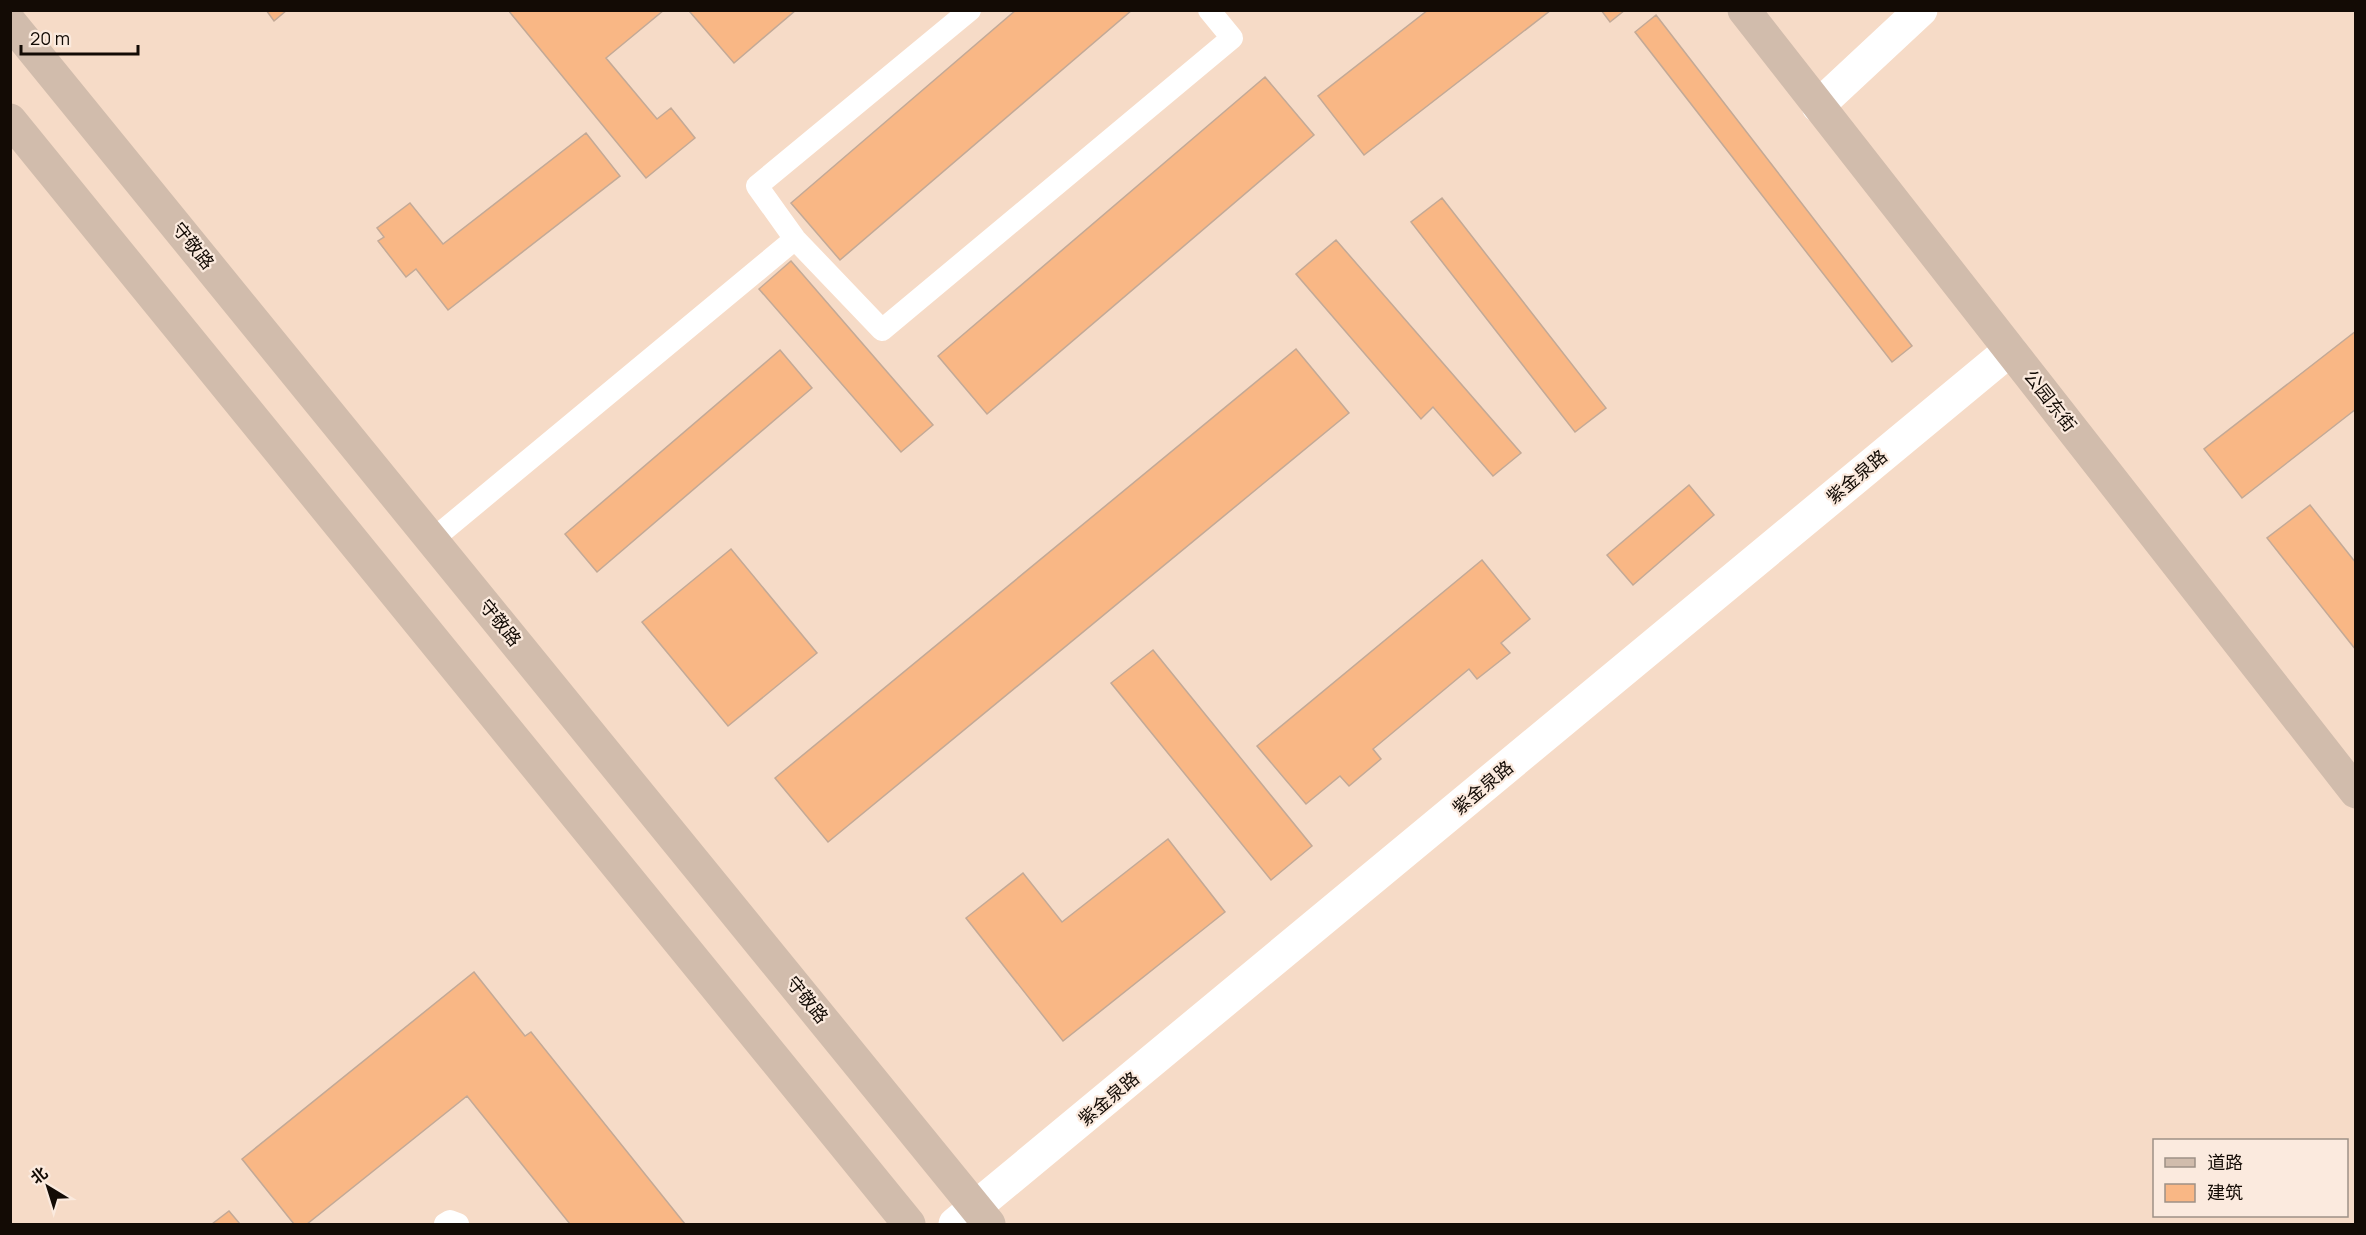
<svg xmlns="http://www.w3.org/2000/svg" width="2366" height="1235" font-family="Manrope,'Noto Sans SC',sans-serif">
  <rect width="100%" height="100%" fill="#f6dbc7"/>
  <path fill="#f9b785" stroke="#c3a996" stroke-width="1.5" d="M266 10H287L274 21Z
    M508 10H664L606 58 657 119 671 108 695 138 646 178Z
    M692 10H796L734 63 690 12Z
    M1016 10H1132L840 260 791 203Z
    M1428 10H1551L1364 155 1318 96Z
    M1601 10H1625L1610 22Z
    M1656 15 1912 346 1892 362 1635 32Z
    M1265 77 1314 135 987 414 938 356Z
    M586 133 620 176 448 310 416 269 406 277 378 241 384 237 377 228 410 203 443 244Z
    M1442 198 1606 408 1575 432 1411 222Z
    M1336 240 1521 453 1493 476 1433 407 1421 419 1296 274Z
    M791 261 933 425 901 452 759 289Z
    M2356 331V409L2242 498 2204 449Z
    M1296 349 1349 413 828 842 775 778Z
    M780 350 812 388 597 572 565 534Z
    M1689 485 1714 515 1633 585 1607 555Z
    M2310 505 2356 563V650L2267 538Z
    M731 549 817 653 728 726 642 622Z
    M1482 560 1530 619 1501 643 1510 653 1477 679 1469 669 1373 749 1381 759 1349 786 1340 776 1306 804 1257 746Z
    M1153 650 1312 846 1271 880 1111 683Z
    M1168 839 1225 912 1063 1041 966 918 1023 873 1062 922Z
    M474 972 525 1036 531 1032 685 1224H570L467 1096 307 1224H294L242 1159Z
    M229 1211 240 1224H212Z"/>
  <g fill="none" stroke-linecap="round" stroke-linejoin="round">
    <path stroke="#fff" stroke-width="22" d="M970 10 757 186 795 239 882 330 1232 38 1209 10
      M432 540 795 239
      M445 1224 450 1221 458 1224"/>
    <path stroke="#fff" stroke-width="33" d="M1818 106 1921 10
      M955 1224 2010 350"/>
    <path stroke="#d1bcac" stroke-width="33" d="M1744 10 2356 792
      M10 22 989 1224
      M10 120 909 1224"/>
  </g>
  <g text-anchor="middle" stroke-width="4.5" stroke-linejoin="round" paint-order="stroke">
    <g font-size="18" fill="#130b05" stroke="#fbeade">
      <text transform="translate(193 246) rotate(51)" y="6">守敬路</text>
      <text transform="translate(2050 401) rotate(52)" y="6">公园东街</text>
      <text transform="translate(1857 477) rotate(-40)" y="6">紫金泉路</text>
      <text transform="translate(500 623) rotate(51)" y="6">守敬路</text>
      <text transform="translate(1483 788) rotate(-40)" y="6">紫金泉路</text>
      <text transform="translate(807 1000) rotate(51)" y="6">守敬路</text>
      <text transform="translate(1109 1099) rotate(-40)" y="6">紫金泉路</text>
    </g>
  </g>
  <rect width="2366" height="1235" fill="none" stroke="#130b05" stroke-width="24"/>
  <rect x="2153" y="1139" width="195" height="78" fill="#fbeade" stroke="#9e9187" stroke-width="1.5"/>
  <rect x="2165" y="1158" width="30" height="9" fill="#d1bcac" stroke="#9e9187" stroke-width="1.5"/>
  <text x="2207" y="1169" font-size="18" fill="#130b05">道路</text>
  <rect x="2165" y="1184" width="30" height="18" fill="#f9b785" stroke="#9e9187" stroke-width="1.5"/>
  <text x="2207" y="1199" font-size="18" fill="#130b05">建筑</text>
  <g transform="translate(48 1187) rotate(322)" stroke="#fbeade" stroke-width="4.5" paint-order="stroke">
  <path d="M0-4.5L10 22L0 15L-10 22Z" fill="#130b05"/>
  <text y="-9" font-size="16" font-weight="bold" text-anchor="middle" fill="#130b05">北</text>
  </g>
  <path d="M21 45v9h117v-9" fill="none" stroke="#130b05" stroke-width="3"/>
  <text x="30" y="45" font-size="18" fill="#130b05" stroke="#fbeade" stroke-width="4.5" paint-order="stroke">20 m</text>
</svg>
